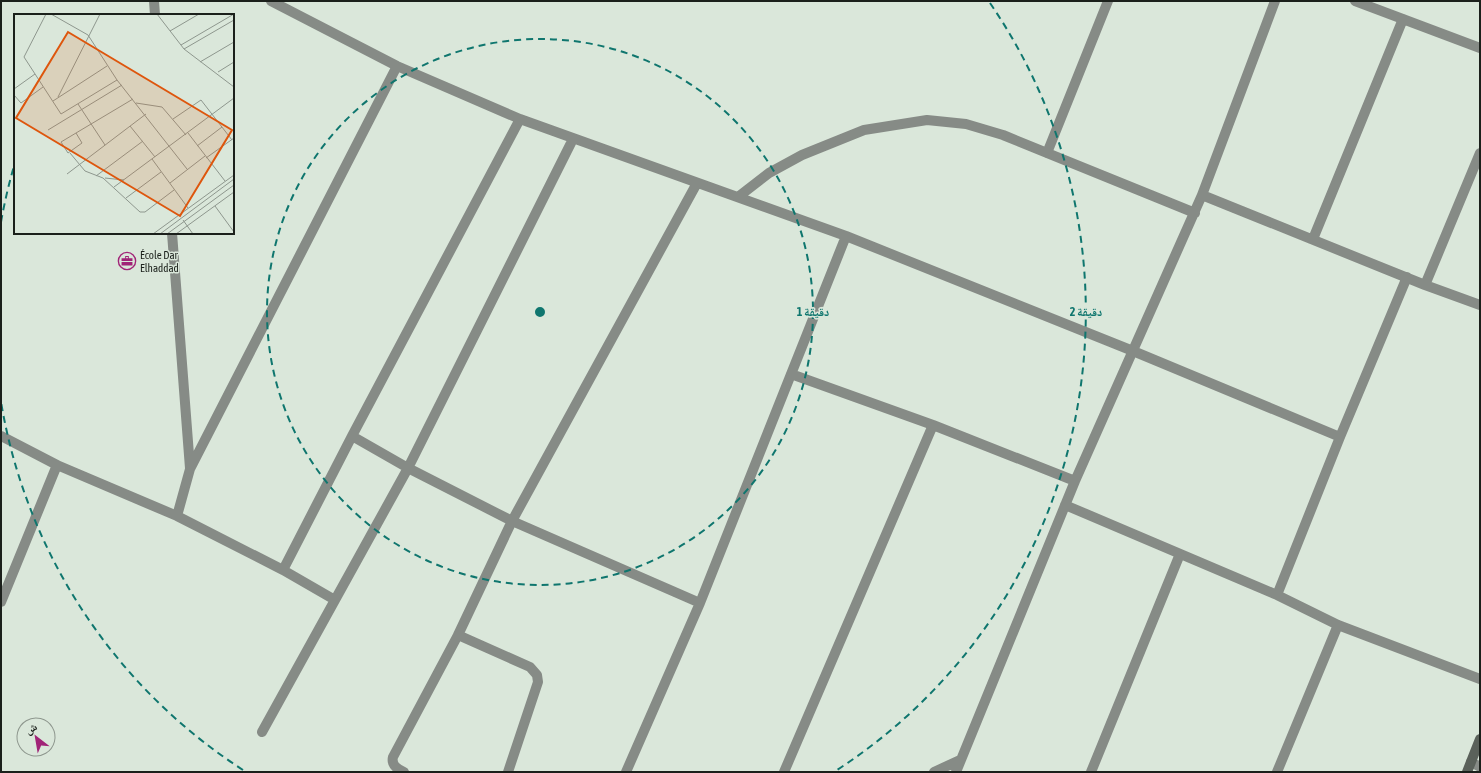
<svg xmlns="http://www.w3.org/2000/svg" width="1481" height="773" font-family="'Asap Condensed','Noto Naskh Arabic',sans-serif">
  <rect width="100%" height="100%" fill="#dae7da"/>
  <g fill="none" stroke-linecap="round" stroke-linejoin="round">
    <path stroke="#868b86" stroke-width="10" d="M154 1 155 15
      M271 1 397 66 520 119 846 236 1133 351 1340 437
      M1355 1 1480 48
      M1047 153 1108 1
      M1202 195 1425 285 1480 305
      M738 197 769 173 802 155 864 130 927 120 966 124 1003 135 1195 213
      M172 233 190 468
      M1313 239 1403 19
      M1425 285 1480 153
      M791 374 933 425 1075 481
      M1 436 57 465 177 516 283 570 352 436 520 119
      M352 436 408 468 512 521 700 603
      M1065 505 1277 595 1338 625 1480 679
      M177 516 190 469 397 66
      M283 570 335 600
      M1277 595 1340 437 1407 277
      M1 602 57 465
      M458 635 512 521 697 183
      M262 732 408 468 573 139
      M1471 762 1480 767
      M404 772C397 769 391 765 393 757L458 635 530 667 537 675 538 682 508 772
      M626 772 700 603 846 236
      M784 772 933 425
      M934 772 960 760
      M956 772 1075 481 1202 195 1275 1
      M1091 772 1180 554
      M1277 772 1338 625"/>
    <path stroke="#5a615a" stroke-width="10" d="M1467 772 1480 739"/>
  </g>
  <g fill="none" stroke="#0f766e" stroke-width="2" stroke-dasharray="7 5">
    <circle cx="540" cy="312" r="273"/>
    <path d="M243 770A546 546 0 0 1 1 402M1 222A546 546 0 0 1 14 166M990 3A546 546 0 0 1 837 770"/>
  </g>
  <defs>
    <symbol id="office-ring" viewBox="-11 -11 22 22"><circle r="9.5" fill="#dae7da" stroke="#a12377" stroke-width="1.5"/><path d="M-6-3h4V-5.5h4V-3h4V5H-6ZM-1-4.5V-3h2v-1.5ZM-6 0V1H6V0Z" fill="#a12377"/></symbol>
  </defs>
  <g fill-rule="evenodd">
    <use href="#office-ring" x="117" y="251" width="20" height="20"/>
  </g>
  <g text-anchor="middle" stroke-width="3" stroke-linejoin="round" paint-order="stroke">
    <g font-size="11" fill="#1b201b" stroke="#dae7da" text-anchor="start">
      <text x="140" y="259">École Dar<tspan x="140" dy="13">Elhaddad</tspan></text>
    </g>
  </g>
  <g transform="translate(14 14)">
    <rect width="220" height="220" fill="#dae7da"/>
    <path fill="none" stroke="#8e978e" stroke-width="1" d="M32 0 10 43 47 100 103 66M37 0 74 21 103 66 173 155M143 0 170 35 220 73M156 17 185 0M167 31 220 0M170 35 220 6M186 48 220 28M204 58 220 48M0 75 21 60M0 81 7 89 29 73M44 83 86 0M39 87 93 52M122 89 148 93 172 121M64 90 91 131M159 105 187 86 218 126M116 112 141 143M34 116 108 71M62 119 119 85M62 119 68 129 54 139 47 128ZM174 119 211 167M183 132 208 113M56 139 71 157 89 164 126 198H131L160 176M192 144 220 124M138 145 174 194M53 160 132 100M82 162 129 127M91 164 110 166M156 169 191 142M100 173 220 84M112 184 147 158M201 192 220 218M169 206 179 220M139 220 220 161M146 220 220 165M153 220 220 171M162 220 220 178"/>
    <path fill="#de560d" fill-opacity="0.15" stroke="#de560d" stroke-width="2" d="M54 18 218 116 166 202 2 104Z"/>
    <rect width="220" height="220" fill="none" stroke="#1b201b" stroke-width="2"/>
  </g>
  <circle cx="540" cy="312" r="6" fill="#0f766e" stroke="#dae7da" stroke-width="2"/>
  <g font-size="12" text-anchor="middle" font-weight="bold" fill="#0f766e" stroke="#dae7da" stroke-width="3" stroke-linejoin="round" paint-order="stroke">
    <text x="813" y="316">1 دقيقة</text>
    <text x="1086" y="316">2 دقيقة</text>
  </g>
  <rect width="1481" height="773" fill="none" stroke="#1b201b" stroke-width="4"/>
  <g transform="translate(36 737) rotate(329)"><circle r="19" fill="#dae7da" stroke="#8e978e"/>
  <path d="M0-3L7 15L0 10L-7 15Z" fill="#a12377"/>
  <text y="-6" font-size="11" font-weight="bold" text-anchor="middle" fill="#1b201b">ش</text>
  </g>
</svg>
